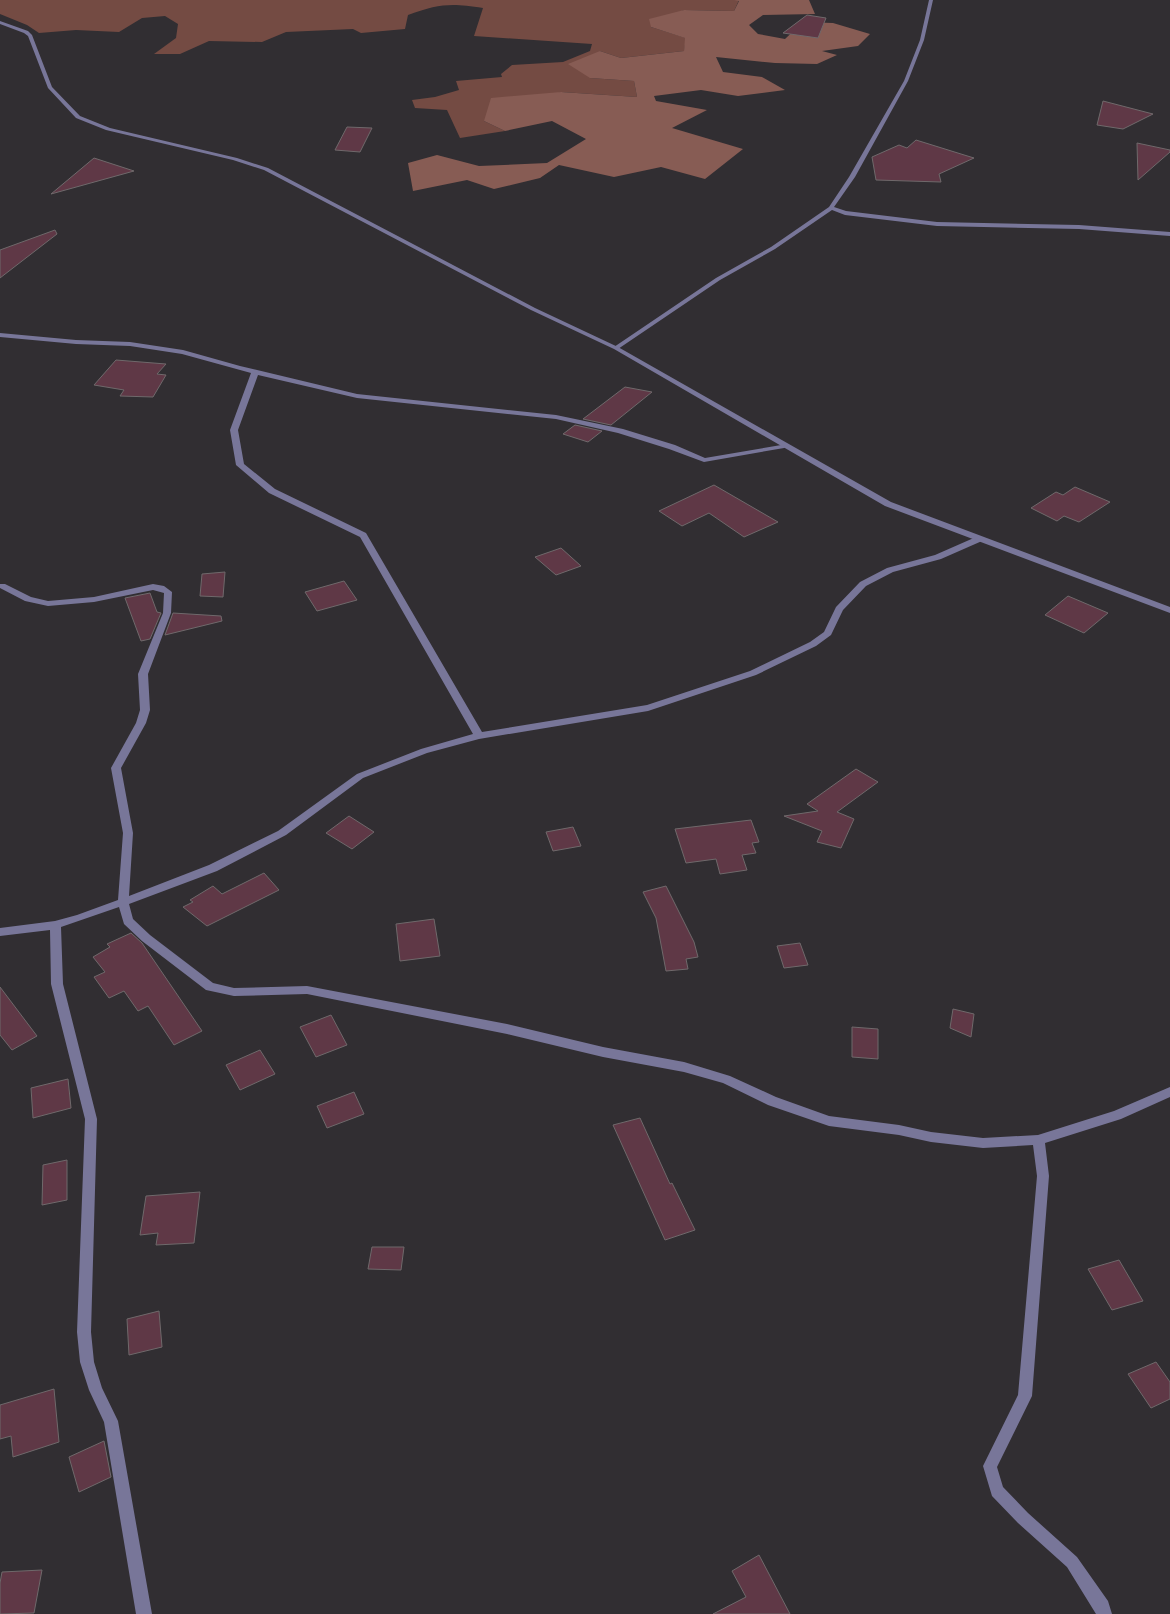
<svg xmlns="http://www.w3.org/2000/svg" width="1170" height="1614" font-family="Helvetica,sans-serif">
  <rect width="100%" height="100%" fill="#312e32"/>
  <path fill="#744b43" d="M0 0H739L734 11 684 10 651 27 686 38 684 51 621 58 600 51 590 78 634 81 637 97 561 92 484 121 505 131 460 138 447 110 415 108 412 100 435 97 459 90 456 81 502 77 501 74 512 65 563 62 590 51 592 44 474 36 483 8C450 3 439 4 408 15L405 29 361 33 353 29 286 32 262 42 209 41 180 54H154L176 38 178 24 165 16 142 18 119 32 76 30 39 33 27 25 0 14Z"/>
  <path fill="#875c54" d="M734 0H809L815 14 763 15 749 25 758 34 785 39 803 22 833 23 870 34 858 46 822 51 837 55 817 64 775 63 716 57 723 72 762 77 785 90 738 96 701 90 654 96 656 101 707 110 672 128 743 149 705 179 661 167 614 177 559 165 540 178 494 189 467 180 413 191 408 163 437 155 479 166 547 163 586 139 552 121 505 131 484 121 491 98 561 92 637 97 634 81 590 78 568 64 600 51 621 58 684 51 685 38 651 27 649 19 684 10 734 11 739 1Z"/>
  <path fill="#5f3846" stroke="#6f696b" d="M807 15 826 18 818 38 783 33Z
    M1103 101 1153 114 1123 129 1097 125Z
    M347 127 372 128 360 152 335 150Z
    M916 140 961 154 974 158 939 174 941 182 876 180 872 157 899 145 907 148Z
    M1137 143 1170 150V152L1138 180Z
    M94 158 134 171 51 194Z
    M55 230 57 234 0 278V250Z
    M116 360 166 364 157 374 166 375 153 397 120 396 124 390 94 385Z
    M625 387 652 392 611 425 583 419Z
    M575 425 602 431 588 442 563 434Z
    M714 485 778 522 744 537 709 513 682 526 659 511Z
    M1075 487 1110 502 1079 522 1064 516 1057 521 1031 508 1056 492 1063 495Z
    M561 548 581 566 556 575 535 557Z
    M225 572 223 597 200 596 202 574Z
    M344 581 357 600 317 611 305 592Z
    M150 593 157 612 161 613 150 639 141 641 125 598Z
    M1068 596 1108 613 1084 633 1045 615Z
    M173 613 221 616 222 621 165 635Z
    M856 769 878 782 837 812 854 819 841 848 817 842 822 831 784 816 818 811 807 804Z
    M349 816 374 832 352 849 326 833Z
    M751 820 759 842 752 843 756 853 742 855 747 870 720 874 716 859 686 863 675 829Z
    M573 827 581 846 553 851 546 832Z
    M264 873 279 890 207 926 183 907 193 902 190 900 213 886 222 894Z
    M666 886 694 942 698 957 686 959 688 969 666 971 656 918 643 892Z
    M434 919 440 956 400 961 396 924Z
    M131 933 142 943 202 1031 174 1045 148 1006 138 1011 124 991 109 998 94 977 105 972 93 957 110 947 107 944Z
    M800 943 808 965 784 968 777 946Z
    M0 987 37 1036 12 1050 0 1035Z
    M953 1009 974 1014 971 1037 950 1028Z
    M331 1015 347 1045 316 1057 300 1027Z
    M852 1027 878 1029V1059L852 1057Z
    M260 1050 275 1074 240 1090 226 1065Z
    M68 1079 71 1108 33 1118 31 1088Z
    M354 1092 364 1114 327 1128 317 1106Z
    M640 1118 670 1184 672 1183 695 1230 665 1240 613 1125Z
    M67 1160V1200L42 1205 43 1165Z
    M200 1192 194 1243 156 1245 158 1233 140 1235 146 1196Z
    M372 1247H404L401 1270 368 1269Z
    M1119 1260 1143 1301 1112 1310 1088 1269Z
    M159 1311 162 1347 129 1355 127 1319Z
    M1156 1362 1170 1382V1399L1151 1408 1128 1374Z
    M54 1389 59 1442 13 1457 11 1436 0 1439V1405Z
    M104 1441 111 1477 79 1492 69 1457Z
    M759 1555 790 1614H713L746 1597 732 1571Z
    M42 1570 34 1613 0 1614V1583L2 1572Z"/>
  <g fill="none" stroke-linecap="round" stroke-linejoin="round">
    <path fill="#787699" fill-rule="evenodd" d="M929 0H933L924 40 908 81 855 177 834 207 846 211 937 222 1079 225 1170 232V236L1079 229 937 226 845 215 832 210 775 249 720 280 618 349H614V347L716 278 771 247 829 207 849 177 904 81 920 40Z
      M0 333 76 340 130 342 183 350 240 366 357 394 556 415 623 429 675 445 705 458 787 444 788 446 784 448 704 462 669 449 618 433 556 419 357 398 258 375 238 430 244 464 275 489 366 533 482 732 647 705 750 671 810 642 824 632 836 607 860 582 887 568 935 555 976 537H982V541L941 559 893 572 866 586 843 610 831 635 816 646 756 675 648 711 479 739 427 753 363 778 286 835 217 871 129 904 133 919 150 935 213 983 234 988 307 986 507 1024 603 1047 684 1062 730 1076 776 1097 829 1116 899 1125 931 1132 983 1138 1038 1135 1114 1111 1170 1087V1097L1121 1119 1045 1143 1049 1176 1032 1396 997 1467 1003 1487 1028 1513 1077 1557 1108 1601 1112 1614H1096L1067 1567 1018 1523 992 1496 983 1466 1018 1395 1037 1176 1033 1145 983 1148 931 1142 899 1135 829 1126 768 1105 723 1083 684 1072 603 1057 507 1034 307 994 234 996 206 990 142 941 124 924 119 907 61 927 63 984 97 1119 91 1332 94 1362 102 1388 118 1421 152 1614H136L104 1422 89 1390 80 1362 77 1332 85 1119 51 984 50 930 0 936V928L55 921 77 915 118 900 123 833 111 768 136 723 140 710 138 674 163 613 164 593 153 590 94 602 48 606 25 601 0 588V584H5L31 597 48 601 94 597 153 584 164 586 172 592 171 613 148 674 150 710 146 723 121 768 133 833 129 896 209 865 278 831 357 774 421 749 473 734 360 537 269 493 236 465 230 430 251 373 182 354 130 346 76 344 0 337Z"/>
    <path fill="#787699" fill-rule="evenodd" d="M0 21 28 31 32 35 52 87 80 116 110 128 237 158 268 168 535 308 618 347 891 502 1170 607V613L885 506 614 349 531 310 264 170 233 160 106 130 76 118 48 88 28 36 24 33 0 24Z"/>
  </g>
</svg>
